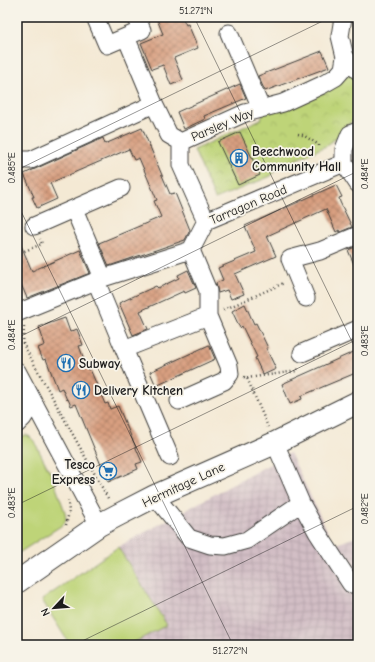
<svg xmlns="http://www.w3.org/2000/svg" width="375" height="662" font-family="'Comic Neue',sans-serif">
  <defs>
    <pattern id="industrial-grid" width="8" height="8" patternUnits="userSpaceOnUse"><rect width="8" height="8" fill="#d2bec5"/><path d="M0 4h8M4 0v8" fill="none" stroke="#b4a3a9"/></pattern>
    <pattern id="park-crowns" width="20" height="18" patternUnits="userSpaceOnUse"><rect width="20" height="18" fill="#bed478"/><path d="M2 6a3 3 0 1 1 6 0M12 15a3 3 0 1 1 6 0" fill="none" stroke="#a3b567"/></pattern>
    <pattern id="building-cross-hatch" width="8" height="8" patternUnits="userSpaceOnUse"><rect width="8" height="8" fill="#d89f80"/><path d="M0 0l8 8M0 8l8-8" fill="none" stroke="#ae8168"/></pattern>
  </defs>
  <rect width="100%" height="100%" fill="#f7f3e8"/>
  <filter id="ink" filterUnits="userSpaceOnUse"><feTurbulence type="fractalNoise" baseFrequency=".025" numOctaves="2"/><feDisplacementMap in="SourceGraphic" scale="8" xChannelSelector="R" yChannelSelector="G"/><feConvolveMatrix kernelMatrix="1 2 1 2 8 2 1 2 1" color-interpolation-filters="sRGB"/></filter>
  <filter id="wash" filterUnits="userSpaceOnUse"><feTurbulence type="fractalNoise" baseFrequency=".012" numOctaves="4" result="noise"/><feDisplacementMap in="SourceGraphic" scale="16" xChannelSelector="R" yChannelSelector="G"/><feGaussianBlur stdDeviation="0.9" result="paint"/><feColorMatrix in="noise" values="0 0 0 0 0 0 0 0 0 0 0 0 0 0 0 0 0 1.4 0 .05"/><feComposite in="paint" operator="in"/></filter>
  <g filter="url(#wash)">
    <rect width="100%" height="100%" fill="#f4e9d4"/>
    <path fill="url(#industrial-grid)" d="M290 453 334 545 358 536V645H70L42 600 118 547Z"/>
    <path fill="#bed478" stroke="#6d784a" d="M26 435 30 437 34 441 52 476 65 512 66 519 64 524 17 554V438Z
      M118 547 167 625 129 645H70L42 600Z"/>
    <path fill="url(#park-crowns)" stroke="#6d784a" d="M353 72 358 84V118L351 122 343 133 326 146 277 168 271 176 215 199 194 150 261 119 264 112Z"/>
    <g id="blocks">
      <path fill="url(#building-cross-hatch)" d="M156 17H182L186 25 188 24 198 48 174 58 183 80 171 85 163 65 152 69 141 43 163 34Z
        M322 51 329 67 265 91 258 76Z
        M240 84 246 98 204 116 205 119 184 129 177 112Z
        M142 128 170 194 175 193 190 230 185 240 109 266 99 243 161 217 154 201 157 200 139 158 134 160 129 149 50 183 57 199 37 208 32 197H34L24 174 103 138 105 144Z
        M240 132 260 175 238 185 218 142Z
        M336 185 342 197 339 198 340 202 352 227 340 232 339 230 336 232 326 209 267 236 276 256 235 274 244 294 231 299 227 290 218 293 216 283 223 280 218 268 256 252 245 226Z
        M17 236 32 271 80 250 90 273 27 298 17 275Z
        M358 246V274L348 250Z
        M188 270 196 288 185 293 184 291 140 311 148 329 133 335 119 303 156 286 158 288 179 278 178 275Z
        M245 304 254 324 256 323 268 348H266L276 369 263 375 255 358 257 357 242 326 240 328 232 311Z
        M65 318 70 332 77 329 83 345 79 346 88 370 90 369 105 404 108 403 110 409 118 406 142 462 136 464 138 469 108 482 76 404 71 406 68 399 67 400 62 388 58 390 46 359 43 360 38 348 45 345 39 327Z
        M209 345 215 359 156 386 150 372Z
        M358 350V372L301 396 302 399 290 404 282 384Z"/>
    </g>
  </g>
  <g filter="url(#ink)">
    <use href="#blocks" fill-opacity="0" stroke="#3c3b38" stroke-width="1"/>
    <g fill="none" stroke-linecap="round" stroke-linejoin="round">
      <defs>
        <path id="minor" d="M95 17 107 45 142 30 136 17
          M344 17 343 18 340 36 345 57 358 71
          M229 33 261 108
          M126 37 154 104
          M181 142 245 113 283 103 322 85 336 77 343 69 345 57
          M181 142V165L206 221
          M17 160H31L154 104 169 135 181 142
          M344 163V149L350 134 358 131
          M344 163 358 184
          M74 209 103 278
          M34 226 121 188
          M96 281 124 349 208 316
          M306 298 290 259 320 251 358 235
          M17 313 103 278 191 250 206 221 344 163
          M124 349 170 457
          M302 353 358 329
          M17 371 99 525
          M179 401 224 381 230 374 229 366 208 316V291L191 250
          M17 424 23 418 33 402
          M275 443 301 503 317 532 351 584
          M155 496 189 538 210 545 225 546 247 540 301 503"/>
        <path id="major" d="M17 582 99 525 118 515 155 496 275 443 358 402"/>
      </defs>
      <use href="#minor" stroke="#3c3b38" stroke-width="19"/>
      <use href="#major" stroke="#3c3b38" stroke-width="24"/>
      <path stroke="#3c3b38" stroke-width="2.5" stroke-dasharray="1 3" stroke-linecap="butt" d="M298 134 303 135 319 145V149
        M17 254 42 244 40 239
        M223 310 284 283
        M24 327 23 344 109 500
        M244 377 247 378 268 427
        M247 378 297 371 298 366
        M66 525 69 512 68 501"/>
      <use href="#minor" stroke="#fff" stroke-width="17"/>
      <use href="#major" stroke="#fff" stroke-width="22"/>
    </g>
  </g>
  <path fill="none" stroke="#1c1c1c" stroke-width="1" stroke-opacity="0.45" d="M194 17 358 354M17 170 331 17M17 203 233 645M17 338 358 171M17 505 358 339M74 645 358 506"/>
  <defs>
    <symbol id="building-ring" viewBox="-11 -11 22 22"><circle r="9.5" fill="#f7f3e8" stroke="#1f6fb2" stroke-width="1.5"/><path d="M-4-6H4V6H1V3H-1V6H-4ZM-2.5-4.3h1.7v1.8h-1.7ZM.8-4.3h1.7v1.8H.8ZM-2.5-1h1.7V.8h-1.7ZM.8-1h1.7V.8H.8Z" fill="#1f6fb2"/></symbol>
    <symbol id="restaurant-ring" viewBox="-11 -11 22 22"><circle r="9.5" fill="#f7f3e8" stroke="#1f6fb2" stroke-width="1.5"/><path d="M-5-6h1v4h1v-4h1v4h1v-4h1v5L-1.5 .5V6h-2V.5L-5-1ZM5-6V6H3V1.5H1.5Q1.5-4 5-6Z" fill="#1f6fb2"/></symbol>
    <symbol id="supermarket-ring" viewBox="-11 -11 22 22"><circle r="9.5" fill="#f7f3e8" stroke="#1f6fb2" stroke-width="1.5"/><path d="M-6-5.5h2.5l.6 2H6L4.5 2H-2.5L-4.4-4H-6ZM-1.5 3.2a1.3 1.3 0 1 0 .1 0ZM3 3.2a1.3 1.3 0 1 0 .1 0Z" fill="#1f6fb2"/></symbol>
  </defs>
  <g fill-rule="evenodd">
    <use href="#building-ring" x="229" y="148" width="20" height="20"/>
    <use href="#restaurant-ring" x="56" y="353" width="20" height="20"/>
    <use href="#restaurant-ring" x="71" y="380" width="20" height="20"/>
    <use href="#supermarket-ring" x="98" y="461" width="20" height="20"/>
  </g>
  <g text-anchor="middle" stroke-width="3.5" stroke-linejoin="round" paint-order="stroke">
    <g font-size="13" fill="#1c1c1c" stroke="#f7f3e8">
      <text transform="translate(222 124) rotate(-23)" y="5">Parsley Way</text>
      <text transform="translate(248 204) rotate(-23)" y="5">Tarragon Road</text>
      <text transform="translate(183 484) rotate(-25)" y="5">Hermitage Lane</text>
    </g>
    <g font-size="13" font-weight="bold" fill="#1c1c1c" stroke="#f7f3e8" text-anchor="start">
      <text x="252" y="156">Beechwood<tspan x="252" dy="15">Community Hall</tspan></text>
      <text x="79" y="368">Subway</text>
      <text x="94" y="395">Delivery Kitchen</text>
      <text x="95" y="469" text-anchor="end">Tesco<tspan x="95" dy="15">Express</tspan></text>
    </g>
  </g>
  <rect width="375" height="662" fill="none" stroke="#f7f3e8" stroke-width="44"/>
  <g transform="translate(54 608) rotate(244)" stroke="#f7f3e8" stroke-width="3" paint-order="stroke">
  <path d="M0-3L7 15L0 10L-7 15Z" fill="#1c1c1c"/>
  <text y="-6" font-size="11" font-weight="bold" text-anchor="middle" fill="#1c1c1c">N</text>
  </g>
  <rect x="22" y="22" width="331" height="618" fill="none" stroke="#1c1c1c" stroke-width="1.5"/>
  <g font-size="10" text-anchor="middle" fill="#1c1c1c">
    <text x="196" y="14">51.271°N</text>
    <text transform="translate(11 168) rotate(-90)" y="4">0.485°E</text>
    <text transform="translate(364 174) rotate(-90)" y="4">0.484°E</text>
    <text transform="translate(11 335) rotate(-90)" y="4">0.484°E</text>
    <text transform="translate(364 341) rotate(-90)" y="4">0.483°E</text>
    <text transform="translate(11 503) rotate(-90)" y="4">0.483°E</text>
    <text transform="translate(364 509) rotate(-90)" y="4">0.482°E</text>
    <text x="230" y="654">51.272°N</text>
  </g>
</svg>
